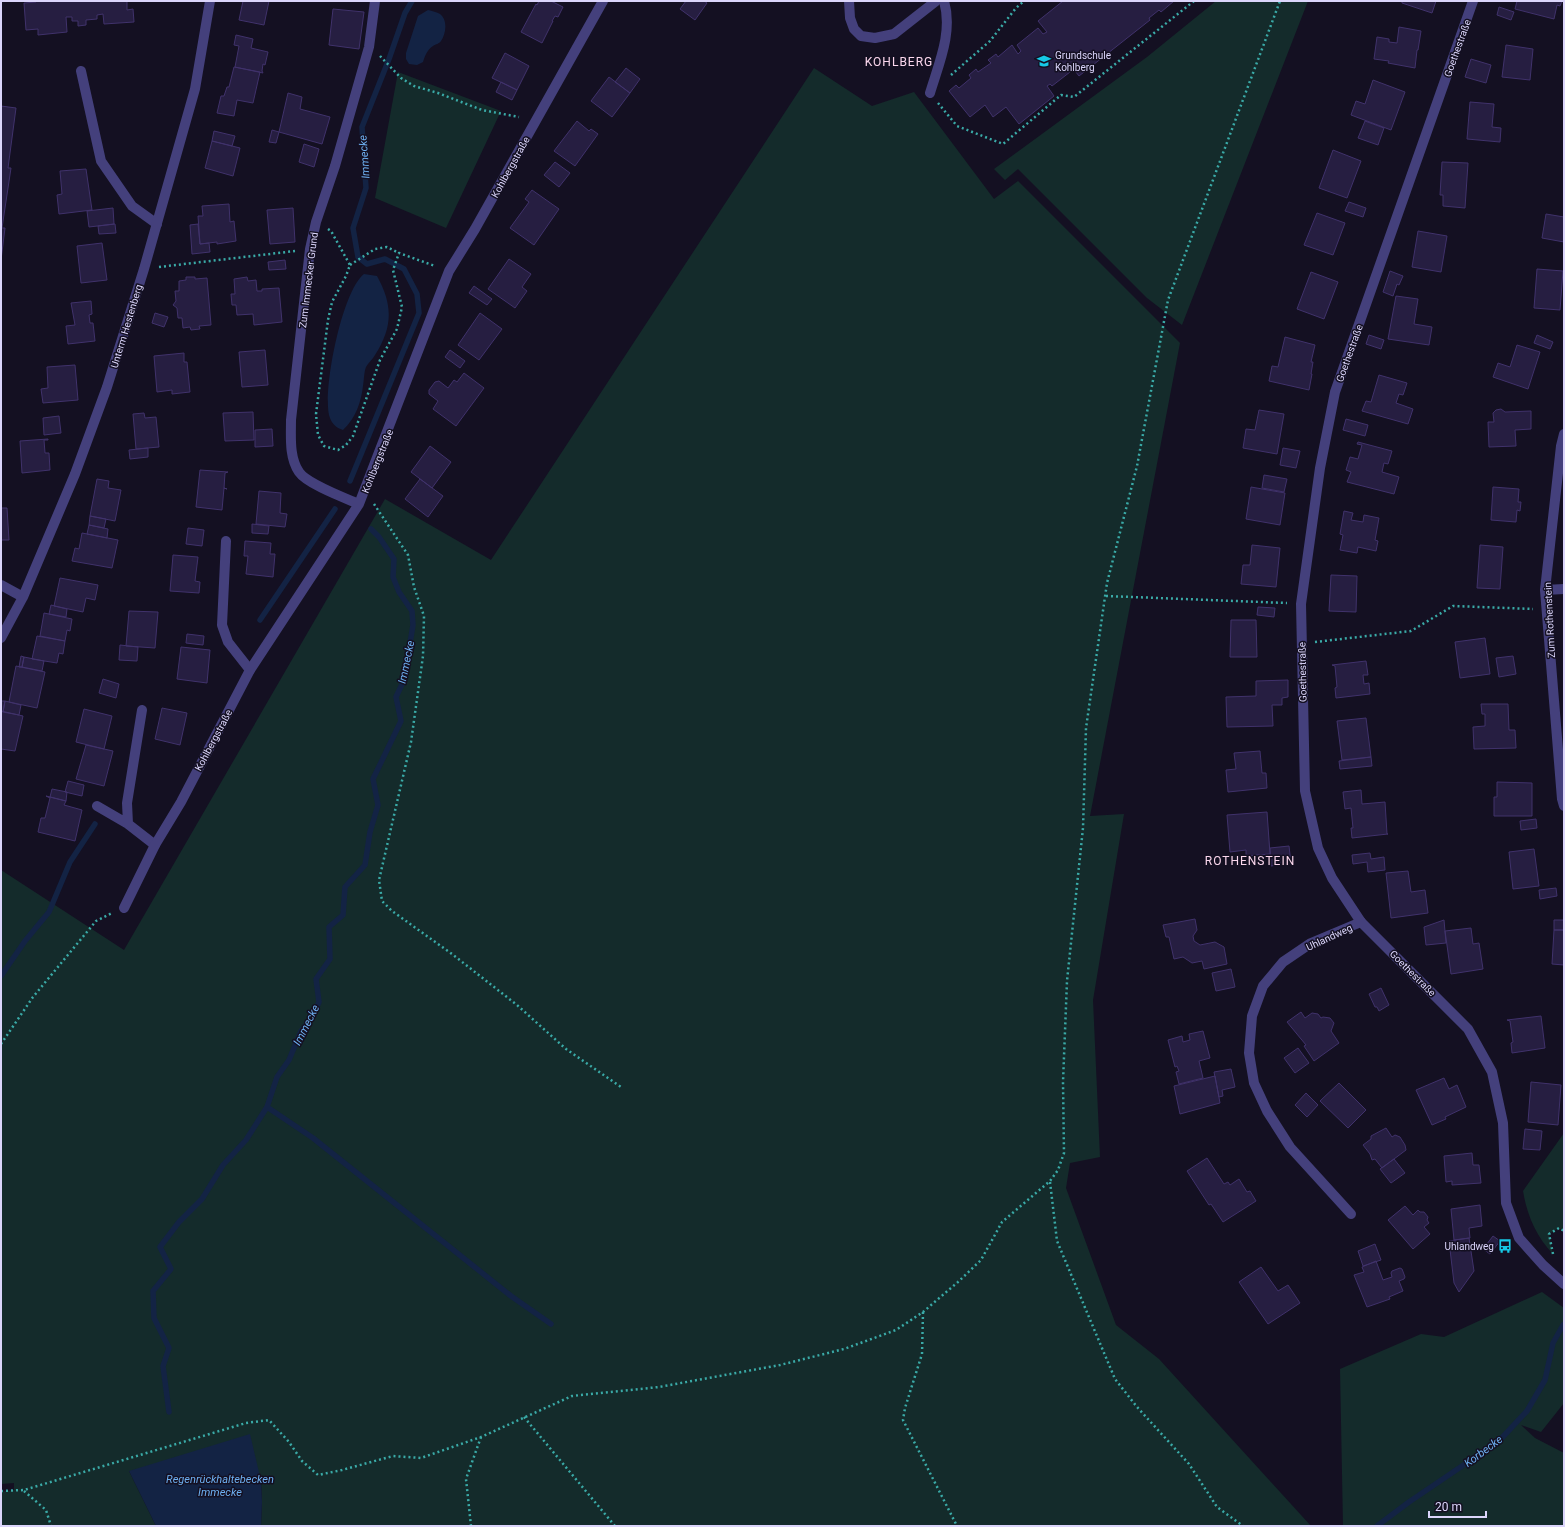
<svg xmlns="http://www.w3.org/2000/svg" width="1565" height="1527" font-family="Roboto,sans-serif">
  <rect width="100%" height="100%" fill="#141022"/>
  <path fill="#142b2b" d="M1216 1H1308L1182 325 1147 298 1018 169 1005 180 994 169 1147 57Z
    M814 68 872 106 914 92 994 199 1018 181 1180 343 1090 816 1124 814 1093 1000 1100 1157 1070 1163 1066 1188 1116 1325 1159 1359 1311 1526H261L262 1502 261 1481 129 1471 156 1526H1V1492L14 1490V1483L1 1484V870L124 950 385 499 491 560Z
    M398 72 501 111 446 228 375 198Z
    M1564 1133V1231L1559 1228 1549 1234 1553 1254C1536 1236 1527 1215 1523 1191Z
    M1542 1292 1564 1308V1403L1541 1432 1521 1425 1535 1438 1564 1453V1526H1343L1340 1369 1421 1334 1444 1337Z"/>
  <path fill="#132344" d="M428 10C432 11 437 12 440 14 448 20 446 34 441 41 439 44 436 44 433 46 427 50 425 56 423 62L417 65 409 64 406 59V53L418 16Z
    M364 274 377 276C393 305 393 327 375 355 373 359 368 363 366 367 364 372 364 380 363 386 361 402 356 418 343 430 336 428 331 423 329 415 323 388 342 291 364 274Z
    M250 1434 261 1481 262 1502 261 1526H156L129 1471Z"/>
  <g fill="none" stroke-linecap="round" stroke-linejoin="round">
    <path stroke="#132344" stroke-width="5.5" d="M350 481 419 313 417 294 404 269 385 259 367 264 358 257 353 228 366 188 362 127 389 59 405 13 412 1
      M260 620 335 509
      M1 976 25 941 49 912 70 862 95 824
      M267 1107 313 1138 511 1296 551 1324
      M169 1412 163 1366 169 1348 154 1318 153 1291 171 1269 160 1247 179 1222 202 1199 223 1165 246 1140 267 1107 277 1077 289 1060 301 1031 311 1019 319 1002 316 979 330 959 329 927 343 915 345 887 365 865 370 832 378 805 373 779 401 721 396 697 404 680 413 625 412 611 399 592 393 577 394 559 379 537 371 529
      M1377 1526 1409 1502 1499 1441 1527 1411 1545 1380 1553 1343 1563 1325"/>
  </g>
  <path fill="#261e41" stroke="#40326b" d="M35 1H127V10L133 9 134 22 104 24 103 14 97 15V19L86 20V25L78 26V21H72V17H66L67 32 38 35V29L26 30 24 3 36 2Z
    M243 1H269L264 25 239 20Z
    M539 1H551L563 7 558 17 555 16 552 21H553L542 43 521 32 536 4 537 5Z
    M686 1H704L707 3 695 20 680 9Z
    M1063 1H1174L1161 12 1159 10 1149 18 1150 20 1079 76 1072 67 1068 69 1070 72 1052 86 1050 84 1047 86 1054 96 1019 124 1006 107 993 117 985 105 970 117 949 91 956 85 959 88 971 78 969 75 976 69 978 72 991 63 988 60 996 54 998 57 1012 45 1018 54 1021 51 1017 45 1038 28 1043 34 1047 32 1038 21Z
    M1402 1H1436L1432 13 1402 3Z
    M1517 1H1562L1560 6 1557 5 1554 19 1515 9Z
    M1499 7 1514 12 1511 20 1497 15Z
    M333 9 364 12 359 49 329 45Z
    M1399 27 1421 31 1418 50H1417L1415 68 1388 63 1389 61 1374 59 1377 37 1389 39V42L1397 43Z
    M236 35 253 39 251 48 268 52 265 65 263 64 262 71 263 73 235 67 239 46 234 45Z
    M1506 45 1533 49 1530 80 1502 77Z
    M505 53 529 66 517 90 492 78Z
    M1471 59 1491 65 1486 83 1465 77Z
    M234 67 260 72 253 103 237 100 234 116 217 113 221 96H224L227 87H229Z
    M626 68 640 79 630 93 615 82Z
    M609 77 630 93 612 117 591 101Z
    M1373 80 1405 92 1391 130 1351 115 1356 101 1365 104Z
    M501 82 517 90 512 100 496 92Z
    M288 93 302 97 300 109 330 117 322 144 279 132Z
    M1470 102 1494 104 1492 127 1501 128 1500 142 1467 139Z
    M1 106 16 108 8 168H11L2 228H5L1 260Z
    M577 121 589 131 591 129 598 134 575 166 554 151Z
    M1365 121 1384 128 1378 145 1358 138Z
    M272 130 279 132 276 143 269 142Z
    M214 131 235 136 232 146 212 141Z
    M212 141 240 148 233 176 205 168Z
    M304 144 319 149 314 167 299 162Z
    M1333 150 1361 161 1347 198 1319 188Z
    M555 162 570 173 559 187 544 175Z
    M1442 162 1468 163 1465 208 1443 206V195H1440Z
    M86 169 92 210 59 214 57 195 62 194 60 171Z
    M532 190 559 209 534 245 510 228 529 202 525 199Z
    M1349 202 1366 208 1363 217 1345 211Z
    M229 204 230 222 234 221 236 241 217 244V242L200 244 198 216H203L202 206Z
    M113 208 114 224 89 227 87 211Z
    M293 208 295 242 270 244 267 210Z
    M1317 213 1345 223 1333 255 1304 245Z
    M1546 214 1564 217V242L1542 238Z
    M115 224 116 233 99 234 98 226Z
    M198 224 200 244 209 243 210 252 192 254 190 225Z
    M1418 231 1447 236 1441 272 1412 267Z
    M102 243 107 280 81 283 77 246Z
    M509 259 531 274 522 287 527 291 515 308 488 289Z
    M285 260 286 269 269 270 268 262Z
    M1537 269 1563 271 1560 310 1534 308Z
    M1390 271 1403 276 1399 285 1397 284 1393 296 1383 292Z
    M1311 272 1338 282 1324 319 1297 309Z
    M186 277H195V279L207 278 211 325 199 326 200 329 191 330 190 327 183 328 182 318H178L177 308 173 305 176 301 175 291H179V281L186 280Z
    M247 277 248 281 256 280 257 291H262V289L279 288 282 322 254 325 253 314 237 315 236 305H232L231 294H235L234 279Z
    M474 286 492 299 487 305 469 293Z
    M1396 296 1418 299 1414 324 1432 327 1429 345 1388 339Z
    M91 301 92 314 89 315 90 323H93L95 341 68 344 66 326 75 325 71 303Z
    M155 313 168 317 164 327 152 323Z
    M480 313 502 329 479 360 458 345Z
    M1369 335 1384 340 1381 349 1366 344Z
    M1537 335 1553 342 1550 349 1534 343Z
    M1285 337 1315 345 1311 362H1313L1311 374H1312L1309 390 1269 381 1272 366 1278 367Z
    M1517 345 1540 352 1528 389 1493 377 1498 363 1510 367Z
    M265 350 268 385 242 387 239 352Z
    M450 350 465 361 460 368 445 357Z
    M184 353V362H187L190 392 172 394V390L157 392 154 356Z
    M75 365 78 400 43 403 41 389 48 388 47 367Z
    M464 373 484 388 456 426 433 409 438 401 429 394V390L435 382 439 381 448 388 454 380 457 382Z
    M1379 375 1407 383 1403 395 1399 394 1396 403 1413 409 1408 424 1362 411 1366 401 1371 402Z
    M1501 409 1505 412 1531 411V429L1515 430 1516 446 1489 447 1488 422H1494L1493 413 1496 410Z
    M1259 410 1284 414 1277 454 1243 448 1246 429 1255 430Z
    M253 412 254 440 225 441 223 413Z
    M144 413 145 418 156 417 159 447 136 449 133 414Z
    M59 416 61 433 44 435 43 418Z
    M1346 419 1368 425 1365 436 1343 430Z
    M272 429 273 446 255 447V430Z
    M48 439V440H44L45 453H49L50 470 22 473 20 441Z
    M1358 442 1392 451 1388 464 1384 463 1382 472 1399 477 1394 494 1347 482 1351 472 1346 470 1350 457 1358 459 1362 445 1357 444Z
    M430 446 451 462 432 488 411 472Z
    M148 448V457L130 459 129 450Z
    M1283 448 1300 451 1296 468 1280 465Z
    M200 470 228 472 225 473 224 488 227 489 224 488 222 510 196 507Z
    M1264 475 1287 479 1284 492 1262 488Z
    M97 479 109 481 108 488 121 490 115 521 90 516Z
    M420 479 443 496 428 517 405 499Z
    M1251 487 1285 493 1280 525 1246 519Z
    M1493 487 1519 489 1518 502H1521L1520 511 1517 510 1516 522 1491 520Z
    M259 491 281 493 280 513 287 514 285 527 256 524Z
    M1 508H7L9 540H1Z
    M1344 511 1353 513 1351 520 1363 522 1364 515 1379 518 1375 540 1378 541 1376 551 1358 547 1357 553 1340 550 1343 535 1340 534Z
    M90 516 106 519 104 528 89 525Z
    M252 524 269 526 268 534 252 533Z
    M89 525 108 529 107 538 87 534Z
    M188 528 204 530 202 546 186 544Z
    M82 533 118 540 112 568 72 561 75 548 79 549Z
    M245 541 271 543 270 554H275L273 577 246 574 248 556H244Z
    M1252 545 1280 548 1276 587 1241 584 1243 565H1250Z
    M1480 545 1503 547 1500 589 1477 588Z
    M173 555 198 557 195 581 200 582 199 593 170 591Z
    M1331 575 1357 576 1356 612 1329 611Z
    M60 578 98 585 95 600 86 598 83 612 54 606Z
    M51 605 67 609 66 617 49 614Z
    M1258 607 1275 608 1274 617 1257 615Z
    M129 611 158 612 155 648 126 646Z
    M44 613 72 619 70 631 67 630 65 641 40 636Z
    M1231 620H1256L1257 657H1230Z
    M187 634 204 636 203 645 186 643Z
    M37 636 65 641 63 654 59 653 57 663 32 659Z
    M1485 638 1490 674 1460 678 1455 642Z
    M120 645 138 647 137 661 119 660Z
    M181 647 210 650 207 683 177 679Z
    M21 656 24 657 22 667H19Z
    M1513 656 1516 674 1499 677 1496 658Z
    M24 657 44 661 42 671 22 667Z
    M1366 661 1368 675H1363L1364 684 1369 683 1370 694 1336 698 1335 688 1337 687 1335 666 1332 665Z
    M16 666 45 672 37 708 9 702Z
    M103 679 119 684 116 698 99 693Z
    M1288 680V697L1282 698V705H1272L1273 726 1227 727 1226 697 1256 696V681Z
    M1 701H5L3 712 1 711Z
    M5 701 21 705 19 715 3 712Z
    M1481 704H1508L1509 730H1515L1516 748 1474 749 1473 727 1485 726V714H1482Z
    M162 708 187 713 180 745 155 739Z
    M84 709 112 716 104 749 76 742Z
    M1 711 23 716 15 751 1 749Z
    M1366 718 1371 757 1342 760 1337 721Z
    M86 745 113 751 104 786 76 779Z
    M1260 751 1262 773H1266L1267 788 1228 792 1226 770 1236 769 1234 753Z
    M1371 757 1372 766 1340 769 1339 761Z
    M68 781 84 785 82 796 65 792Z
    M1497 782 1532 783V816H1494V797H1497Z
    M52 789 67 792 66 801 50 797Z
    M1361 790 1362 804 1385 802 1387 834H1388L1352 838 1351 828H1353L1351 808 1345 809 1343 792Z
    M46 796 66 801 64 805 82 810 75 841 38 832 41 818H45L50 798Z
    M1267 812 1270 854 1246 856V850L1230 852 1227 815Z
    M1536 819 1537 828 1521 830 1520 821Z
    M1289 846 1291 863 1271 866 1270 848Z
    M1534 849 1539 886 1513 889 1509 852Z
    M1370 853 1371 859 1384 857 1385 870 1368 872 1367 862 1353 864 1352 855Z
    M1408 871 1411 892 1425 890 1428 913 1391 918 1386 873Z
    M1556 888 1557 896 1540 899 1539 890Z
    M1195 919 1197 930 1193 936 1194 941 1200 945 1215 942 1224 947 1227 964 1204 969 1202 961 1192 963 1183 957 1174 959 1169 937H1166L1163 925Z
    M1444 920 1446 943 1426 945 1424 927Z
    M1554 920H1564V930H1554Z
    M1471 928 1473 944 1479 943 1483 969 1451 974 1445 931Z
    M1554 930H1564V965L1552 964Z
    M1231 969 1235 987 1216 991 1212 973Z
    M1381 988 1389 1005 1379 1011 1377 1007H1375L1369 994Z
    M1301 1012 1305 1018 1312 1013 1318 1014 1321 1018 1323 1017 1330 1018 1334 1023 1331 1031 1339 1043 1314 1061 1304 1046 1306 1045 1287 1022Z
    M1541 1016 1545 1048 1512 1053 1511 1043 1513 1042 1510 1021 1507 1020Z
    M1203 1031 1210 1058 1199 1061 1203 1078 1179 1084 1176 1072 1179 1071 1177 1066 1175 1067 1168 1040 1182 1036 1183 1042 1190 1040 1189 1034Z
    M1298 1048 1309 1063 1295 1073 1284 1058Z
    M1231 1069 1235 1087 1222 1090 1223 1096 1219 1097 1214 1072Z
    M1215 1076 1220 1103 1180 1114 1174 1086Z
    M1444 1078 1449 1089 1457 1085 1466 1107 1445 1117 1446 1119 1432 1125 1416 1090Z
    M1531 1082 1561 1085 1558 1125 1528 1122Z
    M1339 1083 1366 1110 1348 1128 1320 1101Z
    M1306 1093 1318 1105 1307 1117 1295 1105Z
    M1386 1128 1392 1137 1395 1135 1400 1137 1405 1145 1406 1150 1382 1168 1375 1159 1372 1160 1370 1154 1363 1145 1371 1139V1136Z
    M1525 1129 1542 1131 1540 1150 1523 1149Z
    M1472 1153 1473 1165H1479L1481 1183 1452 1185V1181L1446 1182 1444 1156Z
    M1207 1158 1224 1184 1228 1182 1230 1185 1239 1179 1247 1192 1250 1191 1256 1201 1223 1222 1211 1204 1209 1205 1187 1171Z
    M1394 1159 1405 1173 1391 1183 1380 1169Z
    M1480 1205 1482 1226 1469 1228 1470 1238 1454 1240 1451 1209Z
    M1405 1206 1413 1215 1418 1210 1420 1212H1424L1428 1217 1427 1220 1429 1223 1424 1227 1430 1234 1413 1249 1388 1220Z
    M1493 1236 1500 1241 1490 1254 1483 1249Z
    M1469 1238 1474 1271 1459 1292 1454 1283 1449 1241Z
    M1375 1244 1381 1260 1363 1266 1358 1251Z
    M1376 1261 1383 1280 1392 1277 1391 1273 1392 1271 1400 1268 1402 1269 1405 1277 1404 1279 1399 1281 1403 1291 1389 1297 1390 1299 1367 1307 1354 1275 1364 1272 1362 1267Z
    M1261 1267 1278 1291 1288 1285 1300 1303 1268 1324 1239 1282Z"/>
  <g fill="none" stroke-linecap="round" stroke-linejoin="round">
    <path stroke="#3aaaa7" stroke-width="2.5" stroke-dasharray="2 3" stroke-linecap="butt" d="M380 56 401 78 414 86 438 93 482 110 519 117
      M951 75 990 41 1016 8 1024 1
      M938 103 957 126 1003 144 1061 95 1074 97 1194 1
      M328 229 331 231 350 265 346 276 332 302 328 320 316 414 318 435 324 446 338 450 346 445 353 436 380 360 397 329 402 307 393 270 399 253 435 266
      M350 265 375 249 387 247 399 253
      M159 267 295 251
      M374 504 408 555 414 587 424 616 423 656 411 742 379 880 382 901 392 911 452 954 517 1005 566 1049 621 1087
      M1106 596 1287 603
      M1315 642 1411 631 1453 606 1533 609
      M1 1044 33 997 96 921 112 913
      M1050 1182 1057 1241 1115 1379 1137 1407 1189 1464 1217 1507 1243 1526
      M1553 1254 1549 1234 1559 1228 1564 1231
      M923 1312 922 1354 905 1408 903 1420 957 1526
      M524 1417 615 1526
      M1 1491 24 1490 246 1423 269 1420 289 1442 302 1461 318 1475 342 1470 393 1456 421 1458 481 1437 572 1396 659 1387 780 1365 844 1349 896 1330 923 1312 958 1282 981 1260 1002 1222 1050 1181 1058 1170 1064 1153 1063 1082 1067 981 1083 828 1086 728 1107 583 1137 466 1168 300 1280 1
      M24 1491 46 1510 51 1526
      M471 1526 466 1479 481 1437"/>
    <path stroke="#44407c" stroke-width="10" d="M81 71 101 161 132 206 157 224
      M930 93C939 63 953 32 944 1
      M226 541 222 625 228 642 250 670
      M97 806 128 824 155 845
      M128 824 127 803 142 710
      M1351 1214 1290 1147 1267 1111 1254 1083 1249 1053 1252 1016 1263 986 1283 962 1311 943 1361 922"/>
    <path stroke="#44407c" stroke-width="10" d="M849 1 850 18 854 29 861 36 875 38 894 34 936 1
      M1473 1 1335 392 1320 468 1301 604 1305 791 1318 848 1332 878 1361 922 1468 1029 1492 1072 1503 1123 1506 1203 1519 1238 1543 1265 1564 1284
      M1564 434 1561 446 1545 590 1562 799 1564 806
      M359 504C345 498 307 484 299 472 289 457 291 437 291 420L310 249 316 222 335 166 369 47 375 1
      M1 585 23 597
      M1545 590 1564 589
      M1 638 23 597 75 474 107 387 144 269 195 89 210 1
      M124 908 155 845 181 802 250 670 359 504 449 271 475 229 603 1"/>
  </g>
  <defs>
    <symbol id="school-bare" viewBox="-9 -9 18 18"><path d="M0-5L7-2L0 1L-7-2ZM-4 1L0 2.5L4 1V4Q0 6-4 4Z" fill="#16c9e6" stroke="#141022" stroke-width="2.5" paint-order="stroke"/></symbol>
    <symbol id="bus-bare" viewBox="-9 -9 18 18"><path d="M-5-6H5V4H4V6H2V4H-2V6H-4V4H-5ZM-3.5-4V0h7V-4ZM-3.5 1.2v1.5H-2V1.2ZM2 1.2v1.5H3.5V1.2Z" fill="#16c9e6" stroke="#141022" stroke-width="2.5" paint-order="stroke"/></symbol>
  </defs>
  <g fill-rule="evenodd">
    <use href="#school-bare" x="1034" y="51" width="20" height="20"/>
    <use href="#bus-bare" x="1495" y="1236" width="20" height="20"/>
  </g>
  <g text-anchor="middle" stroke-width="3" stroke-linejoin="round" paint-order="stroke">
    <g font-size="10" fill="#dbd5fb" stroke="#141022">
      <text transform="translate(1457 48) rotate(-70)" y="4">Goethestraße</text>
      <text transform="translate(510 167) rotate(-61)" y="4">Kohlbergstraße</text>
      <text transform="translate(308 280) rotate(-83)" y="4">Zum Immecker Grund</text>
      <text transform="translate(126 326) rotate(-73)" y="4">Unterm Hestenberg</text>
      <text transform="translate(1349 353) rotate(-70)" y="4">Goethestraße</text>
      <text transform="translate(377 461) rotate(-68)" y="4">Kohlbergstraße</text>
      <text transform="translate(1549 620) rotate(-93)" y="4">Zum Rothenstein</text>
      <text transform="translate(1302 672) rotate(-91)" y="4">Goethestraße</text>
      <text transform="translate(213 740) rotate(-62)" y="4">Kohlbergstraße</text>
      <text transform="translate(1329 937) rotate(-25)" y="4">Uhlandweg</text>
      <text transform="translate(1413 973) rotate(45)" y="4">Goethestraße</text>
    </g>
    <g font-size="10" fill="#dbd5fb" stroke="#141022" text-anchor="start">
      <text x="1055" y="59">Grundschule<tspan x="1055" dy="12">Kohlberg</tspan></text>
      <text x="1494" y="1250" text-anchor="end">Uhlandweg</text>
    </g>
    <g font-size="11" font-style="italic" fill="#6daff1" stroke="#141022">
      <text transform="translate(364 157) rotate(-94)" y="4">Immecke</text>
      <text transform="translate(406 662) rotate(-78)" y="4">Immecke</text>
      <text transform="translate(306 1025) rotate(-63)" y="4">Immecke</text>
      <text transform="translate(1483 1451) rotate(-37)" y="4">Korbecke</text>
      <text x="220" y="1483">Regenrückhaltebecken<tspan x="220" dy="13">Immecke</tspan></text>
    </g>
    <g font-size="12" letter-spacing="1" fill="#fbd7ed" stroke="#141022">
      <text x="899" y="66">KOHLBERG</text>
      <text x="1250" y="865">ROTHENSTEIN</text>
    </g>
  </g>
  <rect width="1565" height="1527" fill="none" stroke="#dbd5fb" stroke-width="4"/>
  <path d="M1429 1511v6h57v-6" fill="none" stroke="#dbd5fb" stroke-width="2"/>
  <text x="1435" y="1511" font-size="12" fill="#dbd5fb" stroke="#141022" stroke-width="3" paint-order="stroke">20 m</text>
</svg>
